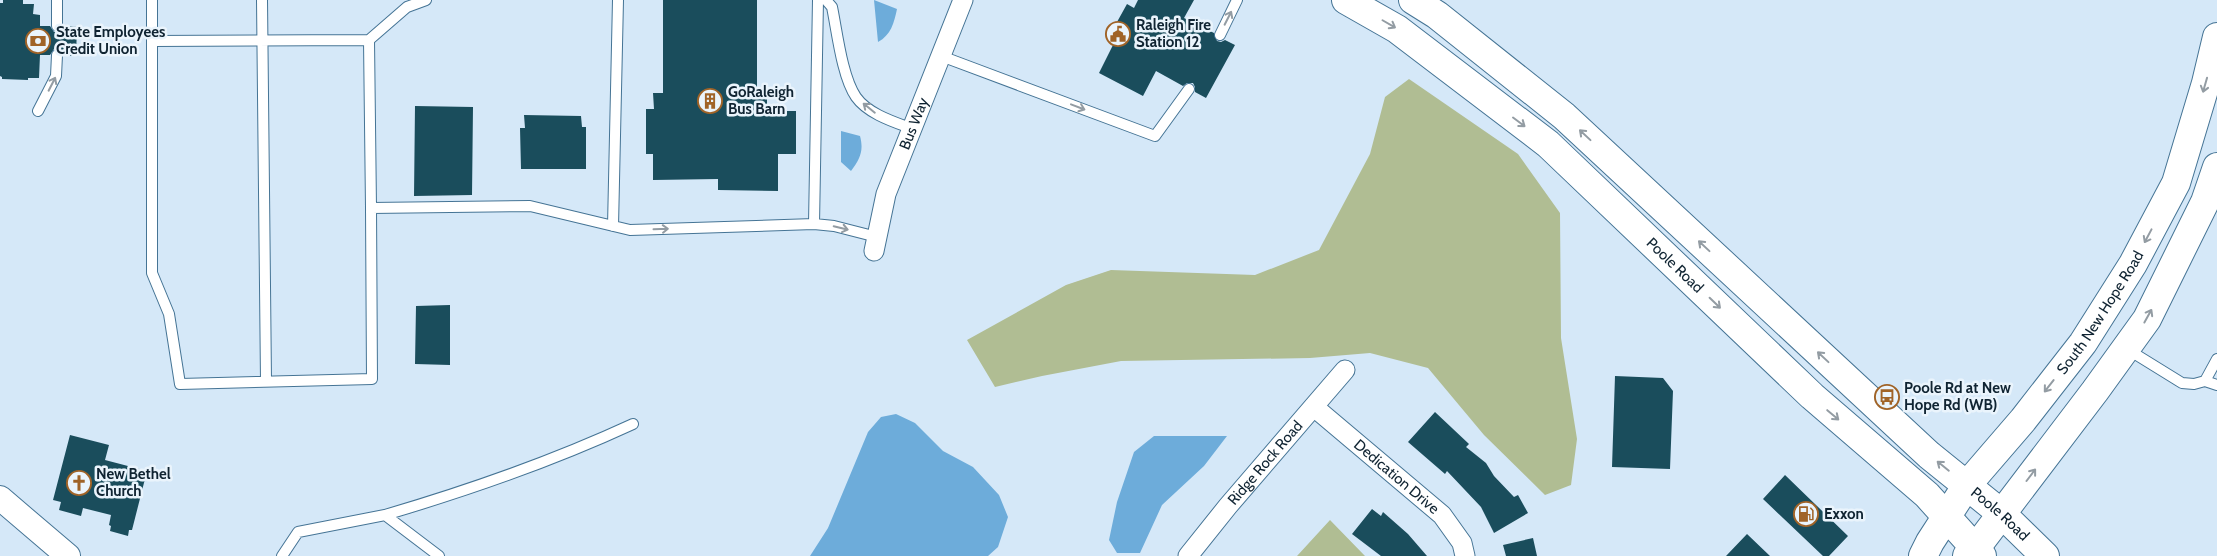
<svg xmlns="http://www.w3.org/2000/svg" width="2217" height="556" font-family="Cabin,sans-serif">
  <rect width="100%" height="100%" fill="#d5e8f8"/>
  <path fill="#b0bd93" d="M1409 79 1518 154 1560 213 1561 338 1577 439 1571 485 1545 495 1484 435 1428 368 1370 353 1310 358 1121 361 1042 376 995 387 967 340 1066 285 1111 270 1255 275 1319 250 1370 154 1385 97Z
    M1330 520 1365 556H1297Z"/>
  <path fill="#6dacda" d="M874 0 897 9C894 23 891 35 878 42Z
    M841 131 860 136C864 151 860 159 851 171L841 162Z
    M896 414 915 423 943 451 973 467 999 495 1008 517 998 547 988 556H810L828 528 868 432 881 417Z
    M1154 436H1227L1204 466 1162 505 1140 553H1117L1109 540 1117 502 1134 452Z"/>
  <path fill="#1a4d5c" d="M3 0H23V4H34L33 14 40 15V26H50L54 32H61L64 26 77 27 76 56H64L61 50 54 49 50 55H40L39 78H28V80L2 79V77L0 76V3H3Z
    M663 0H757V94H767V111H796V154H778V191L718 190V179L653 180V154H646V109H654L653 93H663Z
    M1138 0H1194L1184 18 1214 33 1217 41 1221 42 1225 40 1235 45 1206 98 1195 92V87L1193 83H1187L1183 86 1156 71 1143 96 1099 73 1118 35 1112 31 1127 4 1134 8Z
    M415 106 473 107 472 195 414 196Z
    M524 115 581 116 582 127H586V169H521L520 128H525Z
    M450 305V365L415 364 416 306Z
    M1615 376 1663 378 1673 391 1670 469 1612 467Z
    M1435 412 1469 444 1466 447 1486 463 1494 476 1514 497 1518 495 1528 513 1494 533 1481 507 1447 471 1445 474 1408 442Z
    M70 435 109 445 105 460 147 471 132 530H129L128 536 110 531 111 526 109 525 111 515 83 508 81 516 59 510 61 502 53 500Z
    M1785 475 1848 536 1829 556H1823L1763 499Z
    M1372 509 1381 516 1383 512 1408 534 1427 556H1381L1352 534Z
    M1747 534 1770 556H1726Z
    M1533 538 1537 556H1506L1503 545Z"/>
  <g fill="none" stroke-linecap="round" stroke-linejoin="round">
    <defs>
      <path id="service" d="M152 0V273L169 314 180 384 372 379 371 208 530 206 630 230 814 224 834 226 877 237
        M262 0 266 381
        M826 0 832 7C837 31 842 77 856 97 868 114 894 122 913 129
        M57 26V0
        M1220 35 1237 0
        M369 40 371 208
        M152 41 369 40 407 7 426 0
        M941 56 1155 136 1189 89
        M38 111 56 76 57 55
        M814 224 818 0
        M613 226 618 0
        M2127 349 2182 383 2194 384 2205 381 2217 385
        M2205 381 2217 359
        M385 515C470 490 553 461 633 424
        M282 556 298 532 385 515 439 556"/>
      <g id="minor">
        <path id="s1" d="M874 251 886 194 963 0"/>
        <path id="s2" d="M1314 407 1442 515 1462 543 1465 556"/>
        <path id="s3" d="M1188 556 1228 506 1345 370"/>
      </g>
      <path id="tertiary" d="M0 498 68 556"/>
      <g id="primary">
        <path id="s4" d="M1346 0 1397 29 1548 144 1812 396 1927 495 1982 556"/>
        <path id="s5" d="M1413 0 1437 15 1564 116 1929 455 2002 514 2045 556"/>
        <path id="s6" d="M1923 556 1930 542 1967 485 2023 420 2083 343 2133 264 2176 183 2206 83 2217 37"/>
        <path d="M1967 556 1975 549 2095 391 2147 319 2205 202 2217 167"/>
      </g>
    </defs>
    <use href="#service" stroke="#457495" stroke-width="12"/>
    <use href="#minor" stroke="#457495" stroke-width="21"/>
    <use href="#tertiary" stroke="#457495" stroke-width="26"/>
    <use href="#primary" stroke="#457495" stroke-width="30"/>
    <use href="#service" stroke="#fff" stroke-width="10"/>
    <use href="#minor" stroke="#fff" stroke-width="19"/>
    <use href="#tertiary" stroke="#fff" stroke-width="24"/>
    <use href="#primary" stroke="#fff" stroke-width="28"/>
  </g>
  <defs><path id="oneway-shaft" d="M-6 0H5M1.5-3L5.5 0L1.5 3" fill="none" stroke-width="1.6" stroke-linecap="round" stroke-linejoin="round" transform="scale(1.25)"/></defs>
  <g stroke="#939ca3">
    <use href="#oneway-shaft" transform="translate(1228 18) rotate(-63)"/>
    <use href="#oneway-shaft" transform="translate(1389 24) rotate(30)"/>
    <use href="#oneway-shaft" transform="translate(52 84) rotate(-63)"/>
    <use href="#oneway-shaft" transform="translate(2205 85) rotate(106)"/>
    <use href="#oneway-shaft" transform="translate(1078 107) rotate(21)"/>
    <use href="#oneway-shaft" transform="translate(869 108) rotate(-141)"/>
    <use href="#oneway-shaft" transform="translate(1519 122) rotate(37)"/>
    <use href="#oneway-shaft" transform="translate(1585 135) rotate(-137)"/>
    <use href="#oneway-shaft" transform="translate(841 228) rotate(13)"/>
    <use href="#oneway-shaft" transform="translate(661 229) rotate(-2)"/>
    <use href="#oneway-shaft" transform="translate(2148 236) rotate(118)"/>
    <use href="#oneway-shaft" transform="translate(1704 246) rotate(-137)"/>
    <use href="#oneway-shaft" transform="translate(1715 303) rotate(44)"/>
    <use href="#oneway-shaft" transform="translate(2148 316) rotate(-61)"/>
    <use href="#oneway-shaft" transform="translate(1823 357) rotate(-137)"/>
    <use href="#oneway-shaft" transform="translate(2049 386) rotate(128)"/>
    <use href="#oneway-shaft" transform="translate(1833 415) rotate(40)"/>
    <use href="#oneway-shaft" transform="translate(1943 466) rotate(-141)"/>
    <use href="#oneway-shaft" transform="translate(2031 475) rotate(-53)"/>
  </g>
  <defs>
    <symbol id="civic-ring" viewBox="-11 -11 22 22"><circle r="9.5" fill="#eaf4fc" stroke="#a06327" stroke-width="1.5"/><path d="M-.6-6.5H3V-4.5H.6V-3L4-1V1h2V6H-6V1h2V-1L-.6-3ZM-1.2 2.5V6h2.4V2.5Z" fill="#a06327"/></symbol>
    <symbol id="bank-ring" viewBox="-11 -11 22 22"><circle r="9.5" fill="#eaf4fc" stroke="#a06327" stroke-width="1.5"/><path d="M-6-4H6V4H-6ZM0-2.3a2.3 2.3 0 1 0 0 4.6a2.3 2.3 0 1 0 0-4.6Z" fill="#a06327"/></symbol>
    <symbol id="building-ring" viewBox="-11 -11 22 22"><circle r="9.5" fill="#eaf4fc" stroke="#a06327" stroke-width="1.5"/><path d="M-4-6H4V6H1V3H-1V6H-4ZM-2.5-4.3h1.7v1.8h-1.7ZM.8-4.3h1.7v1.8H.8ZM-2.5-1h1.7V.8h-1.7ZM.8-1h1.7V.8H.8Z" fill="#a06327"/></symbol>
    <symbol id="bus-ring" viewBox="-11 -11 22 22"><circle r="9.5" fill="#eaf4fc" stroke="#a06327" stroke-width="1.5"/><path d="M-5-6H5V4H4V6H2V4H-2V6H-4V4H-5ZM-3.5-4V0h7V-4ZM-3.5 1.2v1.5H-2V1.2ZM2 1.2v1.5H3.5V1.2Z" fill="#a06327"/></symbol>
    <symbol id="church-ring" viewBox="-11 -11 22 22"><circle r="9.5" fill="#eaf4fc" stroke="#a06327" stroke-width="1.5"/><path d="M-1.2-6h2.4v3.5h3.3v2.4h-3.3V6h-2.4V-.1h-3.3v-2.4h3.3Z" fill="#a06327"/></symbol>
    <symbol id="fuel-ring" viewBox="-11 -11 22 22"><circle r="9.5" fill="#eaf4fc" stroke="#a06327" stroke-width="1.5"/><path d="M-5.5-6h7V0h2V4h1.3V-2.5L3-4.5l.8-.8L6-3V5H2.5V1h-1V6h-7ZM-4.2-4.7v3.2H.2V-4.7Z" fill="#a06327"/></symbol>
  </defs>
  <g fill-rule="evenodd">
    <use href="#civic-ring" x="1104" y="20" width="28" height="28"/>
    <use href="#bank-ring" x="24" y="27" width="28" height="28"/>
    <use href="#building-ring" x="696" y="87" width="28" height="28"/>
    <use href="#bus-ring" x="1873" y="383" width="28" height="28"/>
    <use href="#church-ring" x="65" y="469" width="28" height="28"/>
    <use href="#fuel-ring" x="1792" y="500" width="28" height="28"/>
  </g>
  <g text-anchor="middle" stroke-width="5" stroke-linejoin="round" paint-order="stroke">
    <g font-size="15" font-weight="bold" fill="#102432" stroke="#eaf4fc" text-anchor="start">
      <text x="1136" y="30">Raleigh Fire<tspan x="1136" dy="17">Station 12</tspan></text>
      <text x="56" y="37">State Employees<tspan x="56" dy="17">Credit Union</tspan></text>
      <text x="728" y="97">GoRaleigh<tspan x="728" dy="17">Bus Barn</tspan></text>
      <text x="1904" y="393">Poole Rd at New<tspan x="1904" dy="17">Hope Rd (WB)</tspan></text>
      <text x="96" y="479">New Bethel<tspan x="96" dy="17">Church</tspan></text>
      <text x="1824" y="519">Exxon</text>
    </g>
    <g font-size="15" fill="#102432" stroke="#eaf4fc">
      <text dy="5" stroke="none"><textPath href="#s1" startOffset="134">Bus Way</textPath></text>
      <text dy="5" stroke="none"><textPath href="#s4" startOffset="424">Poole Road</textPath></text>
      <text dy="5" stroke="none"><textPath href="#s6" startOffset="302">South New Hope Road</textPath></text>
      <text dy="5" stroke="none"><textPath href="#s3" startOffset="121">Ridge Rock Road</textPath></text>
      <text dy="5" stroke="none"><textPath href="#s2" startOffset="108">Dedication Drive</textPath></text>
      <text dy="5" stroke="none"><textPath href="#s5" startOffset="781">Poole Road</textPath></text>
    </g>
  </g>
</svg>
